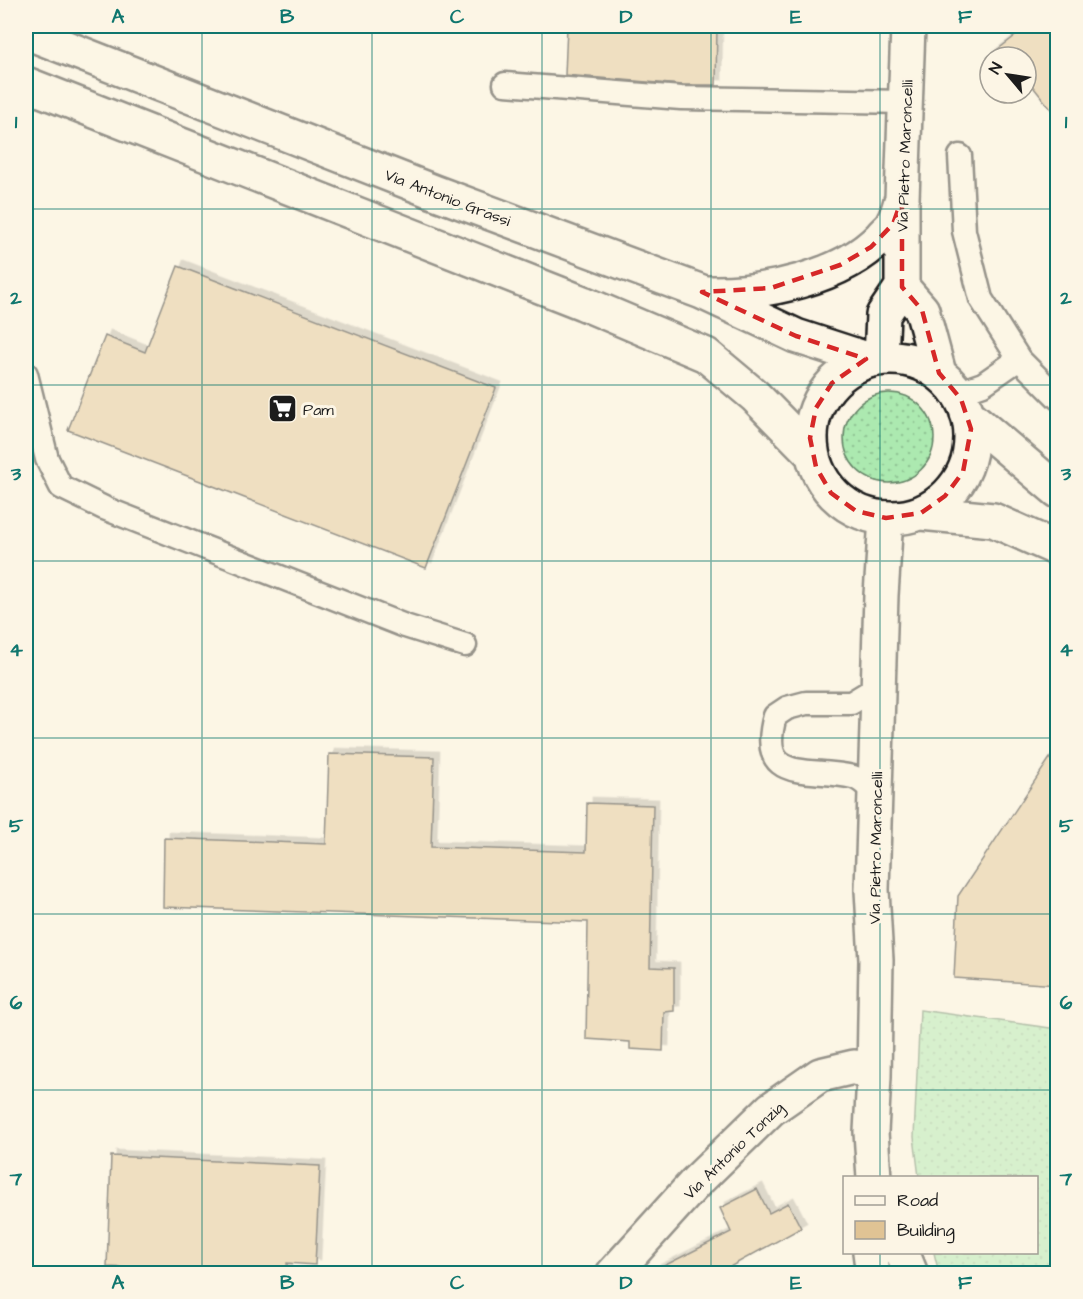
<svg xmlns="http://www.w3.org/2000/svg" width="1083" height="1299" font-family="'Architects Daughter',sans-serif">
  <defs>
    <pattern id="grass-dots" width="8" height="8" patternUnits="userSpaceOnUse" patternTransform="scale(1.5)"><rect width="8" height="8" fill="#ace9b0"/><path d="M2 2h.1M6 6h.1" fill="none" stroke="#93c797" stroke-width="1.8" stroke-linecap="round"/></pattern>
    <filter id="shadow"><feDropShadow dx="5.5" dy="-5.5" stdDeviation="0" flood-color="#0004"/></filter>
  </defs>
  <rect width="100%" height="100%" fill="#fcf5e5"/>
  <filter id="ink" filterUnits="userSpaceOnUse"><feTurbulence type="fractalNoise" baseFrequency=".0167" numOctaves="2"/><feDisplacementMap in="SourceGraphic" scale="12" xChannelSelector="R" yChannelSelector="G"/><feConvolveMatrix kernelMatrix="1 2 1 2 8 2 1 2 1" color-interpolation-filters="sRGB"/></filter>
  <g filter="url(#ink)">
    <path fill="url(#grass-dots)" stroke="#648266" stroke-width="1.5" d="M844 438a45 45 0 1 1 90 0a45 45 0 1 1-90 0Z
      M920 1010 1057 1029V1273H939L934 1253 1036 1252V1178L919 1177 914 1137Z"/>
    <path fill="#e0c394" stroke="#1c1c1c" stroke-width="1.5" filter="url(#shadow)" d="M567 26H717L716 85H682L565 75Z
      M1028 26H1058V118L1026 78V57H988Z
      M178 266 496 388 426 568 68 430 105 336 145 352Z
      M1058 746V985L954 978 958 896Z
      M329 754 434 757 431 847 586 852 587 803 653 805 650 967 674 968V1011L664 1012 663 1051 630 1049V1042L586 1039 588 922 163 907 164 838 326 844Z
      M111 1156 320 1166 315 1265 287 1263V1274L107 1267Z
      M757 1189 769 1213 788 1203 801 1228 717 1274H648L731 1232 720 1208Z"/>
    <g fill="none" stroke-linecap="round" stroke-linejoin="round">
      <defs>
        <path id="service" d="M505 84 681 98 905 102
          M960 156 964 231 981 299 1019 359 1058 398
          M26 374 47 459 61 487 104 508 405 626 465 645
          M957 393 983 384 1019 359
          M875 793C869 788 861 779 853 777 810 766 756 786 775 716L787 708 806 703H851L879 686"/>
        <path id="minor" d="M874 1178 871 1132 874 1076 876 960 872 890 881 595 886 518
          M870 1252 873 1274
          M902 1252 911 1274
          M613 1274 696 1182 771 1109 820 1075 854 1067 874 1076"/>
        <path id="tertiary" d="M26 32 434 192 702 292 796 336 870 360
          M26 84 583 303 706 355 755 396 811 453
          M902 287 922 310 939 373
          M709 293C764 294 842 278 881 237 885 232 891 228 893 223 897 216 899 208 901 201
          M811 438a80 80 0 1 1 160 0a80 80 0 1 1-160 0Z
          M881 358 883 315 902 287V199L908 26
          M967 414 1058 491
          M921 513 993 520 1058 549"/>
      </defs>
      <use href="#service" stroke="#1c1c1c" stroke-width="27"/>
      <use href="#minor" stroke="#1c1c1c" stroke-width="38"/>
      <use href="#tertiary" stroke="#1c1c1c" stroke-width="38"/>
      <use href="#service" stroke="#fcf5e5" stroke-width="22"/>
      <use href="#minor" stroke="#fcf5e5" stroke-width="33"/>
      <use href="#tertiary" stroke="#fcf5e5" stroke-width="33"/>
    </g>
  </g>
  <path d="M0 0H1083V1299H0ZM902 199V287L922 310 939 373 961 399 971 429 963 472 945 496 921 513 886 518 856 511 831 493 816 467 810 438 816 408 832 383 866 359 796 336 702 292 771 288 840 265 871 247 893 224Z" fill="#fcf5e5" fill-opacity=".55" fill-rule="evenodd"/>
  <path fill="none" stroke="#d62828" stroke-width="4.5" stroke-dasharray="12 8" stroke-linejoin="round" d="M902 199V287L922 310 939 373 961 399 971 429 963 472 945 496 921 513 886 518 856 511 831 493 816 467 810 438 816 408 832 383 866 359 796 336 702 292 771 288 840 265 871 247 893 224Z"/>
  <path fill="none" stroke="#0f766e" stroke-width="1.5" stroke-opacity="0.55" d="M202 26V1274M372 26V1274M542 26V1274M711 26V1274M880 26V1178M26 209H1058M26 385H1058M26 561H1058M26 738H1058M26 914H1058M26 1090H1058M880 1252V1274"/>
  <defs>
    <symbol id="supermarket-square" viewBox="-11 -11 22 22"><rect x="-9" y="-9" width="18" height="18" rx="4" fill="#1c1c1c" stroke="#fcf5e5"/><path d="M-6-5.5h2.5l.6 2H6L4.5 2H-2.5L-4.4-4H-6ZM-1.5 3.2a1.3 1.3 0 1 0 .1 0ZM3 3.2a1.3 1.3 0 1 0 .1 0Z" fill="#fff"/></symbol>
  </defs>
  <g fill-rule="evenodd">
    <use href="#supermarket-square" x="266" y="392" width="33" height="33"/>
  </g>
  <g text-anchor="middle" stroke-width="6" stroke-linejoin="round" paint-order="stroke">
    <g font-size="16" fill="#1c1c1c" stroke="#fcf5e5">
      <text transform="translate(904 156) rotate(-88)" y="6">Via Pietro Maroncelli</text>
      <text transform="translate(448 197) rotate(21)" y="6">Via Antonio Grassi</text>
      <text transform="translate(875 848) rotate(-89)" y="6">Via Pietro Maroncelli</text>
      <text transform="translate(733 1150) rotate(-44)" y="6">Via Antonio Tonzig</text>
    </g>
    <g font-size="16" fill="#1c1c1c" stroke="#fcf5e5" text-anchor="start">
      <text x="303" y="415">Pam</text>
    </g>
  </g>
  <rect width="1083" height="1299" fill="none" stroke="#fcf5e5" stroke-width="66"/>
  <rect x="843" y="1176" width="195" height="78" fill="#fcf5e5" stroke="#a29e95" stroke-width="1.5"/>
  <rect x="855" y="1196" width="30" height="9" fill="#fcf5e5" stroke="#a29e95" stroke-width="1.5"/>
  <text x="897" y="1206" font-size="18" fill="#1c1c1c">Road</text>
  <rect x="855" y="1221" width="30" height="18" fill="#e0c394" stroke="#a29e95" stroke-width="1.5"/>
  <text x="897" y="1236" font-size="18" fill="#1c1c1c">Building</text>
  <g transform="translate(1008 75) rotate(299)"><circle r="28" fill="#fcf5e5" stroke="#a29e95" stroke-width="1.5"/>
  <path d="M0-4.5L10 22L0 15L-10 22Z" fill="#1c1c1c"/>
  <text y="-9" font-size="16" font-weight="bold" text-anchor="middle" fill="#1c1c1c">N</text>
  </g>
  <rect x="33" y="33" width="1017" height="1233" fill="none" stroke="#0f766e" stroke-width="2"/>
  <g font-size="20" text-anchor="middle" font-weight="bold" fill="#0f766e">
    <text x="118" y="23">A</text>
    <text x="287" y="23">B</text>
    <text x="457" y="23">C</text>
    <text x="626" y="23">D</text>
    <text x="796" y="23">E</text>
    <text x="965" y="23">F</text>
    <text x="16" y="128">1</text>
    <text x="1066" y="128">1</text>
    <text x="16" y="304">2</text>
    <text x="1066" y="304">2</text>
    <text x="16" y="480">3</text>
    <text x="1066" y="480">3</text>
    <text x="16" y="656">4</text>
    <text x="1066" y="656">4</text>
    <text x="16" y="832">5</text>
    <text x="1066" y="832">5</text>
    <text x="16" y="1009">6</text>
    <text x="1066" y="1009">6</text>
    <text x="16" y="1185">7</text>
    <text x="1066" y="1185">7</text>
    <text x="118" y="1289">A</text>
    <text x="287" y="1289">B</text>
    <text x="457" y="1289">C</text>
    <text x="626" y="1289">D</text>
    <text x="796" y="1289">E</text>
    <text x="965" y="1289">F</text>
  </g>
</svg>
